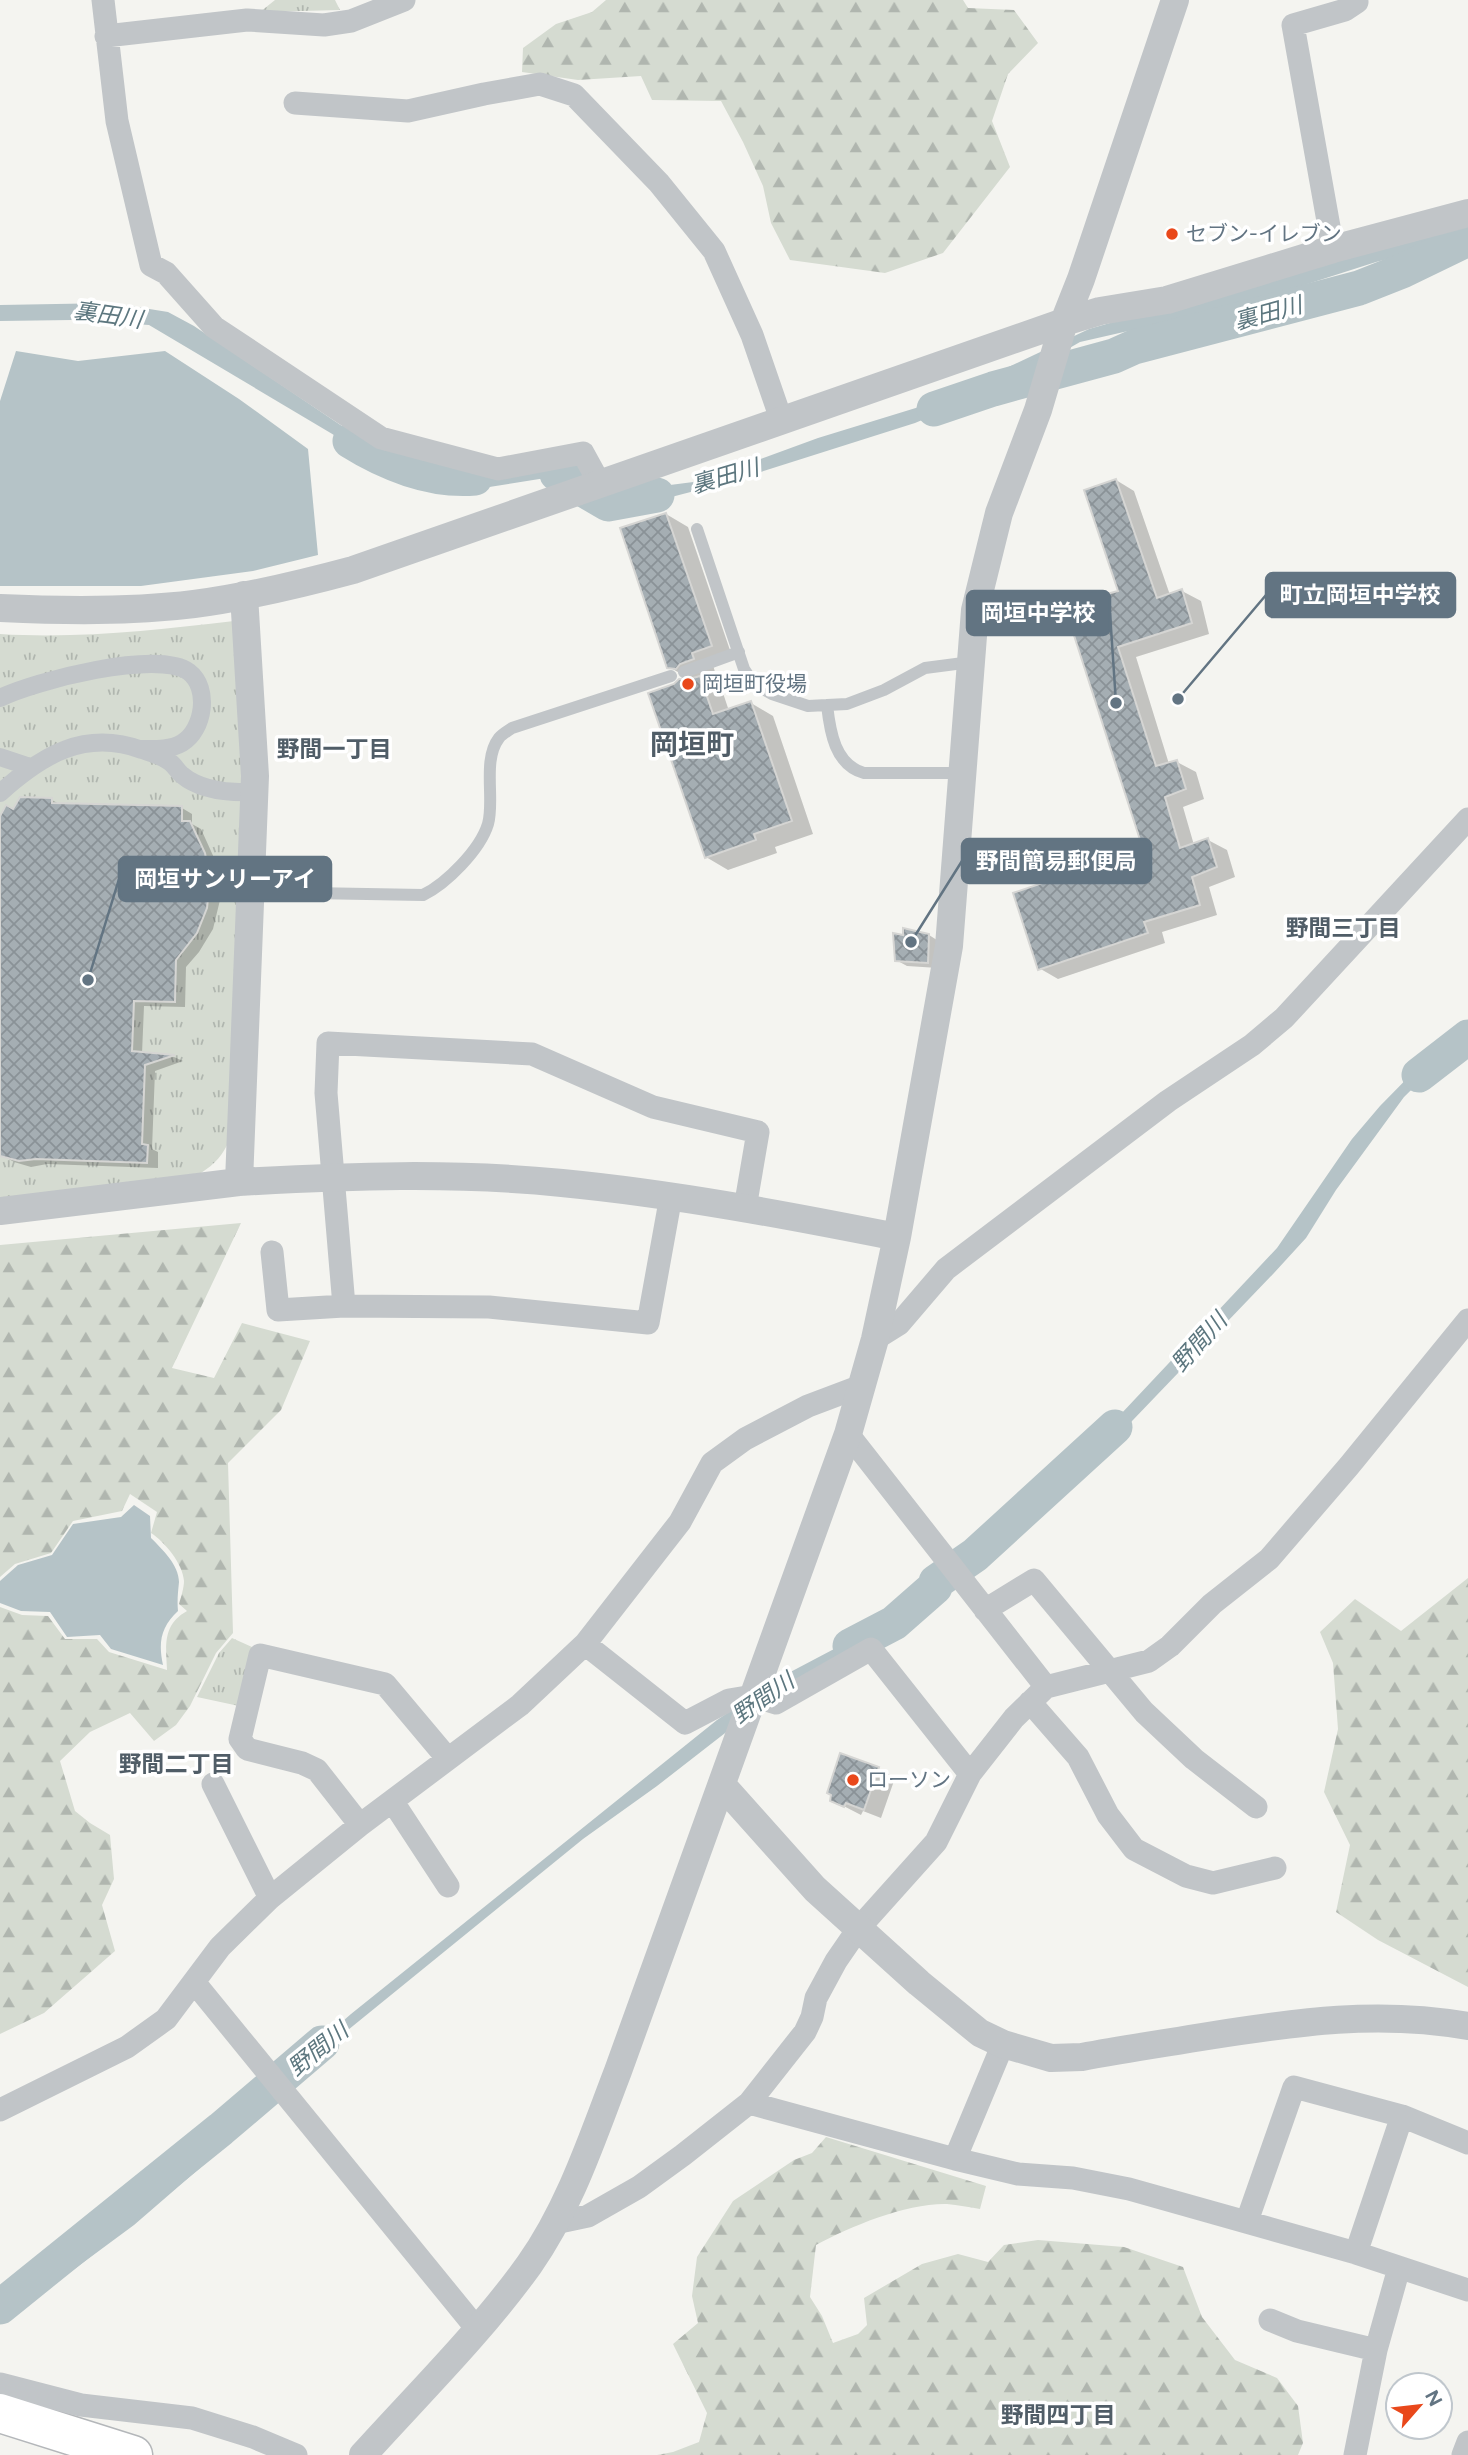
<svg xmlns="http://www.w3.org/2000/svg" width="1468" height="2455" font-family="Figtree,'Noto Sans JP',sans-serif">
  <defs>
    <pattern id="grass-tufts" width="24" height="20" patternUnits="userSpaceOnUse" patternTransform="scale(1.75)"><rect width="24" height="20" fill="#d5dbd1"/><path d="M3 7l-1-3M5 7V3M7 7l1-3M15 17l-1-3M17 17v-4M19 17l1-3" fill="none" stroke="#b0b6af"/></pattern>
    <pattern id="forest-firs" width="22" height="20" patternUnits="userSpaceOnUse" patternTransform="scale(1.75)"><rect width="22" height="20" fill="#d5dbd1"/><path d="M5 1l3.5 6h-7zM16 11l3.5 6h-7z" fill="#b0b6af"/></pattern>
    <pattern id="building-cross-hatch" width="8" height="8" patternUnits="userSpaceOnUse" patternTransform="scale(1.75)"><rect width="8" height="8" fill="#a5aeb3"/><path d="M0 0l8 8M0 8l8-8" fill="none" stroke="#8a9297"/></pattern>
  </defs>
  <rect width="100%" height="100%" fill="#f4f4f0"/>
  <path fill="url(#grass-tufts)" d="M275 0H335L340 10 260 12Z
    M234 621 243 758 230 1139C223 1155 215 1164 201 1173L0 1200V634C79 639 156 630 234 621Z
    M232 1638 252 1647 239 1706 197 1697 219 1653Z"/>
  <path fill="url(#forest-firs)" d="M606 0H963L968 8 1014 10 1038 43 1008 74 992 121 1010 167 943 253 885 273 790 260 771 223 763 186 743 142 721 101 652 100 641 76 578 80 522 72 523 48 556 24 592 12Z
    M241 1223 172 1368 214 1378 242 1323 310 1341 281 1410 228 1463 233 1633 216 1653 190 1706 176 1725 154 1741 130 1713 90 1732 60 1761 75 1811 90 1823 110 1835 114 1879 102 1905 115 1951 44 2013 0 2034V1607L22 1615 48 1616 65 1639H97L109 1652 167 1670C166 1646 162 1625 187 1611L179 1604C181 1597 184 1588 184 1581 183 1564 165 1542 151 1533L157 1512 130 1494 122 1511 73 1521 51 1553 15 1564 0 1577V1245Z
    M1468 1578V1987L1378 1940 1336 1912 1350 1845 1324 1792 1338 1729 1333 1663 1320 1632 1355 1599 1401 1631Z
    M826 2137 986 2186 980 2209C969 2207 958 2205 947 2204 907 2203 851 2226 816 2245L810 2297 822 2316 833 2343 858 2334 867 2325 864 2298 922 2264 958 2254 988 2262 1004 2245 1038 2240 1124 2247 1183 2267 1202 2317 1235 2360 1277 2378 1298 2406 1303 2443 1298 2455H657L673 2452 699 2442 707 2413 673 2344 698 2323 692 2296 697 2257 733 2201 794 2160 812 2153Z"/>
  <path fill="#b5c3c7" d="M1468 226V238L1376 262 1242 305 1080 342 1024 374 953 407 915 423 729 482 633 507H616L572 481 552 477 483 488 452 483 415 468 371 457 149 325 72 320 0 321V305L112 303 168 312 194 326 370 445 473 475 500 474 553 467 570 472 596 488 619 496 670 485 701 481 818 438 932 403 1089 329 1351 254Z
    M16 351 78 361 165 351 239 399 308 449 318 555 253 571 141 586H0V401Z
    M1468 1022V1034L1404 1097 1336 1190 1306 1238 1274 1273 1063 1493 913 1610 859 1646 779 1691 657 1786 583 1839 332 2043 301 2072 260 2116 134 2225 0 2324V2310L47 2279 90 2245 258 2102 305 2054 351 2014 717 1720 779 1678 872 1629 904 1607 961 1557 1013 1522 1064 1477 1089 1448 1277 1248 1352 1139 1380 1106 1435 1050Z
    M134 1505 150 1516 151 1538C162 1549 179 1565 179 1582 178 1592 177 1601 178 1611 161 1627 158 1642 163 1665L111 1649 100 1635 67 1637 50 1612 21 1611 0 1603V1581L18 1565 52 1555 73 1524 121 1517Z"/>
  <path fill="#0003" d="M1116 480 1134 491 1170 595 1182 591 1201 601 1209 634 1136 657 1169 764 1177 762 1196 772 1204 799 1183 807 1194 845 1208 840 1227 850 1235 877 1209 887 1217 915 1162 932 1165 943 1058 979 1039 968 1145 850 1095 617 1121 592Z
    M666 514 688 527 733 659 713 665 715 672 701 678 722 690 729 711 751 703 773 716 813 834 775 847 777 853 728 870 706 857 692 680 669 667Z
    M52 800 61 805 182 808 192 814V824L201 829 215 860 220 900 213 929 199 952 186 967 185 1007 144 1006 142 1054 174 1057 183 1061 155 1071 152 1149 158 1152V1168L47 1164 31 1167 14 1162 2 1155 0 821 14 811Z
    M929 935 940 942 938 968 907 966 896 960Z
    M878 1768 895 1778 881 1818 863 1811 861 1815 832 1800Z"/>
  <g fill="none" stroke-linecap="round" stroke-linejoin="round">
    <path stroke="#b5c3c7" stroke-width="35" d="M934 409 993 389 1114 356 1134 347 1359 288 1402 271 1468 239
      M350 441C385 463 431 482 475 478
      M557 474 608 504 657 495
      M1419 1075 1468 1037
      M850 1646 894 1623 935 1587 936 1582 975 1555 1115 1427
      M0 2307 221 2129 322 2043"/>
  </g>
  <path fill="url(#building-cross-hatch)" stroke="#d5d5d3" stroke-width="2" d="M1116 479 1157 598 1182 589 1192 623 1118 647 1156 766 1177 760 1186 789 1165 797 1180 848 1208 838 1217 867 1192 877 1200 905 1144 922 1148 933 1038 970 1013 893 1143 849 1070 623 1093 616 1088 599 1118 591 1084 490Z
    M666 513 712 646 692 653 694 659 680 664 676 669 667 668 620 528Z
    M700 676 713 714 751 701 792 821 754 834 756 840 705 858 648 693 674 684 679 679 686 680Z
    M20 797 52 798V803L182 806V821H190L205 853 210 879 207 908 197 933 176 960 175 1002 134 1001 132 1051 175 1055 145 1065 142 1144 148 1145 147 1163 36 1159 19 1161 0 1156V816L6 805 13 809Z
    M903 928 929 934 928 963 895 961 893 933 903 935Z
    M840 1753 879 1767 864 1810 846 1803 844 1807 830 1801 831 1795 827 1793Z"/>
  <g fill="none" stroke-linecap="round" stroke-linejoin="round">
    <defs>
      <path id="trunk" d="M0 2413 133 2455"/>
    </defs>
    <use href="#trunk" stroke="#b4b7ba" stroke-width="41"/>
    <path stroke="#c1c5c8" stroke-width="12" d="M697 529 744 669 754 684 772 694 808 706 827 705 847 704 884 690 925 668 971 662
      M684 672 739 652
      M827 705C830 732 835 765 864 773H963
      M252 892 423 895C446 884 480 850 488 824 495 800 482 760 499 738 502 734 508 731 512 728L671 676"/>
    <path stroke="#c1c5c8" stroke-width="18" d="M0 698C34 681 158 649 189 672 210 688 204 730 182 743 170 750 154 749 140 749
      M0 757 30 767
      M0 793C42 755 85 729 142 750 151 753 163 756 171 763 175 766 178 772 182 775 201 791 231 793 254 792"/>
    <path stroke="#c1c5c8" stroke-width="23" d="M103 0 117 121 151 265 166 273 214 327 381 438 498 469 583 453 600 484
      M106 36 247 20 324 25 351 21 404 0
      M295 103 408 111 484 94 540 84 574 95 659 183 714 251 752 335 782 422
      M1333 249 1293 25 1345 10 1357 2
      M272 1252 278 1310 344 1306 489 1307 648 1323 671 1196
      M344 1306 326 1093 328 1043 532 1054 653 1107 758 1132 745 1208
      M875 1339 899 1324 946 1269 1168 1101 1252 1045 1284 1018 1468 819
      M848 1434 1046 1687
      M985 1610 1034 1580 1144 1712 1194 1759 1256 1807
      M585 1644 685 1723 729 1700 753 1696 776 1703 871 1649 970 1774
      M1030 1702 1078 1757 1108 1815 1134 1849 1186 1876 1213 1883 1275 1868
      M213 1784 270 1898
      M393 1802 448 1886
      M360 1825 317 1770 302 1763 247 1749 240 1739 260 1655 385 1684 448 1759
      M194 1982 477 2329
      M749 2103 955 2159 1018 2174 1073 2178 1129 2189 1356 2253 1468 2290
      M0 2110 127 2047 166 2019 220 1947 270 1898 360 1825 520 1705 585 1644 680 1522 712 1463 745 1439 808 1406 861 1386
      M955 2159 1003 2044
      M1247 2221 1294 2087 1402 2116 1468 2143
      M555 2223 588 2216 639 2187 683 2155 749 2103 805 2032 812 2017 816 1998 836 1961 858 1929 936 1842 970 1774 1014 1718 1046 1687 1149 1661 1170 1646 1212 1604 1269 1559 1349 1466 1468 1320
      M1356 2253 1402 2116
      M1270 2320 1297 2331 1376 2350
      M0 2384 81 2405 192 2418 253 2437 296 2455
      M1355 2455 1376 2350 1399 2268
      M1463 2455 1468 2442"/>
    <path stroke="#c1c5c8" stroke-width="28" d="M0 608C65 611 130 612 194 604 248 597 301 584 353 570L1064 322 1100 311 1167 300 1333 249 1468 213
      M239 1182C347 1176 455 1172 562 1183 675 1194 786 1215 897 1237
      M0 1211 239 1182 255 776 244 595
      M722 1785 815 1889 919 1983 980 2033 1003 2044 1051 2058 1082 2057C1124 2049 1166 2043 1208 2036 1298 2022 1378 2010 1468 2026
      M363 2455C419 2393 480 2333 529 2265 570 2207 593 2136 618 2071L848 1434 875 1339 897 1237 949 946 975 610 999 513 1038 410 1064 322 1081 279 1175 0"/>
    <use href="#trunk" stroke="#fff" stroke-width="38"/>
  </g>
  <g fill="#e9481b" stroke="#fff" stroke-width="2.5">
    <circle cx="1172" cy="234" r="7"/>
    <circle cx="688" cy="684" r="7"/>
    <circle cx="853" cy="1780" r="7"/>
  </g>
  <g text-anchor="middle" stroke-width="7" stroke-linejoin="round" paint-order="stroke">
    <g font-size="21" fill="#627482" stroke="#fff" text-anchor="start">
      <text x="1186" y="241">セブン-イレブン</text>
      <text x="702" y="691">岡垣町役場</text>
      <text x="867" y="1787">ローソン</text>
    </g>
    <g font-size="23" font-style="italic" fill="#5d777f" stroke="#fff">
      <text transform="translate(1268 313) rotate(-15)" y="8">裏田川</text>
      <text transform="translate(108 315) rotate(8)" y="8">裏田川</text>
      <text transform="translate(725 476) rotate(-16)" y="8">裏田川</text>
      <text transform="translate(1199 1342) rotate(-48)" y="8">野間川</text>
      <text transform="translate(763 1698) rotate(-35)" y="8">野間川</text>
      <text transform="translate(318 2049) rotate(-39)" y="8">野間川</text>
    </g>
    <g font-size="23" font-weight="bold" fill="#505d67" stroke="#fff">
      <text x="334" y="757">野間一丁目</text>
      <text x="1343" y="936">野間三丁目</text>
      <text x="176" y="1772">野間二丁目</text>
      <text x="1058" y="2423">野間四丁目</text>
    </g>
    <g font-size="28" font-weight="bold" fill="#505d67" stroke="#fff">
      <text x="692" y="754">岡垣町</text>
    </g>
  </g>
  <path fill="none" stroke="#627482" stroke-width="2.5" d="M1178 699L1266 595M1116 703L1110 613M911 942L962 861M88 980L119 879"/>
  <g fill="#627482" stroke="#fff" stroke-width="2.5">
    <circle cx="1178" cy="699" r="7"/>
    <circle cx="1116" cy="703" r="7"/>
    <circle cx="911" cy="942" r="7"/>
    <circle cx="88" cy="980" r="7"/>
  </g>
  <g fill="#627482" stroke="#627482" stroke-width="2.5">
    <rect x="1266" y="573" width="189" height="44" rx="7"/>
    <rect x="967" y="591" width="143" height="44" rx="7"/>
    <rect x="962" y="839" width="189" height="44" rx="7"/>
    <rect x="119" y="857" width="212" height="44" rx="7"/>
  </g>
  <g font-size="23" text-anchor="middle" font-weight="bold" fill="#fff">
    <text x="1360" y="603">町立岡垣中学校</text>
    <text x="1038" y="621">岡垣中学校</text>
    <text x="1056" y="869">野間簡易郵便局</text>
    <text x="225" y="887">岡垣サンリーアイ</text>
  </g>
  <g transform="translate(1419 2406) rotate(62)"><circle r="33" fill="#ffffff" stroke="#c0c7cd" stroke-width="2"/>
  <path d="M0-5L12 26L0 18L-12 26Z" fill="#e9481b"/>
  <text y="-10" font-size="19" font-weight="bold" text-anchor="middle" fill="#627482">N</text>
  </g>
</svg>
